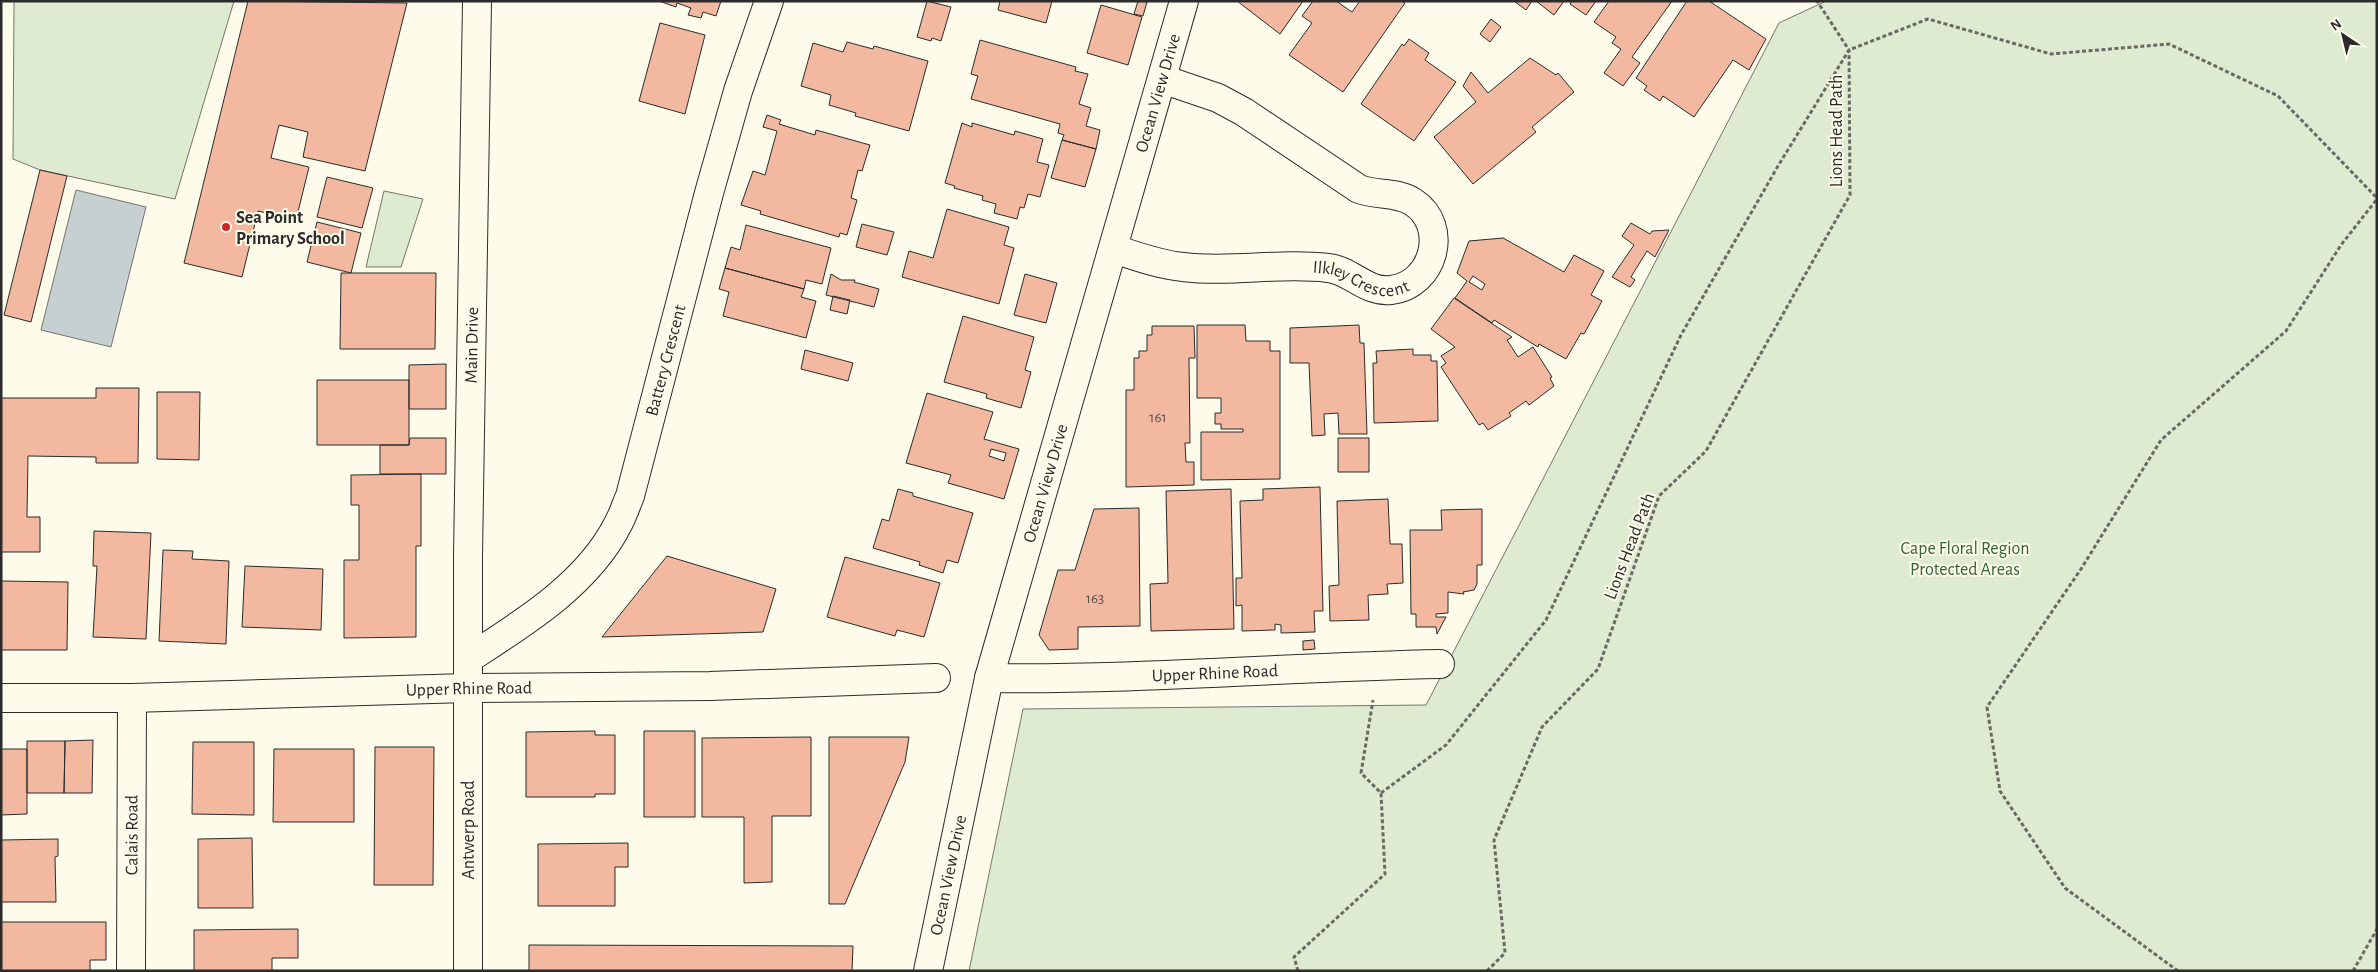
<svg xmlns="http://www.w3.org/2000/svg" width="2378" height="972" font-family="'Alegreya Sans',sans-serif">
  <rect width="100%" height="100%" fill="#fdfbea"/>
  <path fill="#deebd1" stroke="#74746e" d="M14 1H234L175 199 40 170 13 159Z
    M1826 1H2377V971H969L1023 709 1426 705 1779 23Z
    M384 191 423 199 401 267H366Z"/>
  <path fill="#c7d0d0" stroke="#74746e" d="M76 190 146 207 111 347 41 330Z"/>
  <path fill="#f2b8a0" stroke="#2b2b2b" fill-rule="evenodd" d="M248 1 407 3 365 171 303 157 308 132 279 125 271 158 309 167 296 220 258 211 242 277 184 263Z
    M659 1H721L716 16 703 12 701 18 688 15 691 8 677 3 676 7Z
    M927 1 951 7 941 41 932 38 931 41 917 37Z
    M1000 1H1052L1046 23 998 10Z
    M1138 1 1147 2 1143 16 1134 14Z
    M1237 1H1303L1280 34Z
    M1313 1H1336L1352 12 1360 1H1402L1405 3 1343 92 1289 55 1312 23 1302 16Z
    M1514 1H1532L1526 10Z
    M1536 1H1564L1554 15Z
    M1572 1H1596L1586 15 1570 4Z
    M1609 1H1672L1632 57 1640 63 1623 86 1604 73 1621 49 1612 43 1616 37 1594 22Z
    M1687 1H1709L1766 39 1749 70 1733 60 1694 117 1663 96 1660 101 1644 90 1647 86 1636 78Z
    M1101 5 1142 17 1128 65 1087 53Z
    M1491 19 1501 27 1490 42 1480 34Z
    M660 23 705 35 685 114 639 101Z
    M1409 39 1429 53 1425 60 1456 82 1414 141 1361 104 1402 44 1404 46Z
    M980 40 1076 67 1075 71 1088 74 1079 104 1091 108 1086 126 1100 130 1096 149 1062 140 1064 135 1058 133 1060 124 971 99 978 76 971 74Z
    M847 42 873 49 874 46 928 61 909 131 855 116 856 113 829 105 831 95 801 86 813 43 843 52Z
    M1530 58 1556 75 1558 73 1574 92 1532 127 1536 132 1473 184 1434 137 1476 102 1463 86 1471 72 1488 93Z
    M767 115 781 120 779 124 815 135 816 130 870 145 862 171 858 170 851 198 857 200 847 235 840 233 839 237 760 214 761 211 741 205 753 171 765 175 777 131 763 127Z
    M962 123 972 127V123L1014 135 1015 131 1043 139 1037 162 1049 165 1040 197 1028 194 1024 208 1020 207 1017 219 994 213 996 204 982 200 983 196 954 188 955 186 945 183Z
    M1062 140 1096 149 1085 187 1051 178Z
    M40 170 67 176 31 322 4 315Z
    M327 177 373 188 362 228 317 217Z
    M947 209 1009 227 1004 245 1014 248 999 304 902 277 909 251 933 258Z
    M317 222 361 233 351 273 307 262Z
    M1631 223 1650 234 1652 231 1669 230 1655 257 1647 251 1631 277 1635 280 1630 287 1612 277 1634 245 1622 236Z
    M862 224 894 232 887 255 856 247Z
    M746 225 831 248 822 284 806 280 804 289 725 268 731 247 740 250Z
    M1503 238 1564 272 1574 255 1604 271 1591 295 1602 301 1584 334 1581 333 1566 359 1539 344 1538 347 1494 320 1492 323 1455 298 1467 281 1457 273 1469 241ZM1473 276 1485 284 1482 290 1469 282Z
    M725 268 804 289 801 297 816 301 806 338 723 316 729 292 719 289Z
    M341 273H436L435 349H340Z
    M831 274 841 280H855L854 282 879 289 874 307 826 295Z
    M1025 274 1057 283 1046 323 1014 315Z
    M833 296 850 300 847 314 830 310Z
    M1454 298 1512 337 1507 340 1518 357 1533 347 1552 377 1550 378 1554 386 1529 405 1526 401 1509 413 1511 416 1488 430 1483 423 1479 425 1441 367 1446 363 1441 356 1455 347 1431 329Z
    M963 316 1034 337 1025 370 1031 372 1021 408 986 398 987 394 944 382Z
    M1197 325H1245L1246 341H1270V351H1280V479L1201 480V432H1243V429H1221V424H1215V413H1221V398H1197Z
    M1359 325 1360 343H1364L1367 434H1339L1338 413 1324 414 1325 435 1312 436 1309 363H1290V328Z
    M1152 326H1194L1195 358H1189L1190 443H1185L1186 462H1194V485L1126 487V390H1134V358H1139V351H1147V335H1152Z
    M1413 349V355H1431V361H1437L1438 421 1374 423 1373 363H1377L1376 351Z
    M805 350 853 363 848 381 801 369Z
    M446 364V409H409V365Z
    M317 380H409V445H317Z
    M96 388H139L138 463H96V457L28 456 27 517H40V552H1V398H96Z
    M157 392H200L199 460 157 459Z
    M927 393 993 412 984 439 1019 449 1004 499 948 483 951 475 906 463ZM991 449 1006 453 1004 461 989 456Z
    M410 438H446V474H380V445H409Z
    M1338 438H1369V472H1338Z
    M421 474V546H416V637L344 638V560H359V505H351V475Z
    M1320 487 1323 611H1314L1315 632 1281 633V625L1275 624V630L1242 631V605L1236 606V578H1242L1240 501 1263 500V489Z
    M898 489 913 493V496L973 513 958 563 947 560 943 573 919 565 920 562 873 548 882 519 889 521Z
    M1231 489 1234 629 1151 631 1150 584 1168 583 1166 491Z
    M1388 499 1390 544H1402L1403 583 1387 584 1388 594 1368 595 1369 620 1330 621 1329 586 1339 585 1337 501Z
    M1139 508 1140 626 1078 627V649L1049 650 1039 635 1058 570H1075L1094 509Z
    M1482 509V565H1477V584L1474 590 1463 592 1464 594 1448 592V613L1436 614V617H1446L1437 634 1436 627H1416V614H1411L1410 530H1442L1441 510Z
    M94 531 151 533 146 639 93 637 97 566H93Z
    M163 550 193 551 192 559 229 561 226 644 159 641Z
    M667 556 776 589 763 632 602 637Z
    M845 557 940 583 924 637 897 630 895 636 827 617Z
    M245 566 323 569 321 630 242 627Z
    M1 581 68 582 67 650H1Z
    M1314 640 1315 649 1303 650V641Z
    M595 731V735H615V794H595V797H526V732Z
    M644 731H695V817H644Z
    M811 737V816H772V882L744 883V817H702V738Z
    M829 737H909L905 762 845 904H829Z
    M93 740 92 793H64L65 741Z
    M27 741H65L64 793H27Z
    M193 742H254V815L192 814Z
    M375 747H434L433 885H374Z
    M1 749H27V814L1 815Z
    M274 749H354V822H273Z
    M252 838 253 908H198V839Z
    M58 839V856L55 857 56 902H1V840Z
    M628 843V867H615V906H538V844Z
    M1 922H106V960H90V971H1Z
    M298 929V958H272V971H194V930Z
    M529 945 853 946 852 971H529Z"/>
  <g fill="none" stroke-linecap="round" stroke-linejoin="round">
    <defs>
      <g id="minor">
        <path id="s1" d="M1114 249C1136 256 1160 265 1183 267 1231 273 1280 262 1328 268 1351 270 1366 293 1391 290 1434 285 1450 226 1413 202 1396 191 1376 196 1359 189L1244 112 1218 98 1162 79"/>
        <path id="s2" d="M468 659C522 624 588 584 618 524 623 515 626 505 630 496L709 193 738 91 769 1"/>
        <path id="s3" d="M989 678C1140 680 1290 667 1440 664"/>
        <path id="s4" d="M1 698H132L467 688 710 686 936 678"/>
        <path id="s5" d="M131 971 132 698"/>
        <path id="s6" d="M468 971V556L477 1"/>
        <path id="s7" d="M928 971 989 678 1184 1"/>
      </g>
    </defs>
    <use href="#minor" stroke="#2b2b2b" stroke-width="30"/>
    <path stroke="#6a6964" stroke-width="3" stroke-dasharray="4 2.5" stroke-linecap="butt" d="M1381 793 1446 745 1546 620 1681 335 1778 166 1849 50 1928 19 2051 54 2169 44 2278 96 2377 198
      M1298 971 1294 957 1385 874 1381 793 1361 773 1373 700
      M1487 971 1505 953 1494 840 1542 727 1598 669 1659 496 1706 451 1850 195 1849 50 1817 1
      M2178 971 2065 888 2000 791 1987 707 2081 569 2161 440 2286 331 2341 245 2377 199
      M2353 971 2377 929"/>
    <use href="#minor" stroke="#fdfbea" stroke-width="28"/>
  </g>
  <circle fill="#c62828" stroke="#fdfbea" stroke-width="2" cx="226" cy="227" r="5"/>
  <g text-anchor="middle" stroke-width="4" stroke-linejoin="round" paint-order="stroke">
    <g font-size="15" fill="#5d4e48">
      <text x="1158" y="422">161</text>
      <text x="1095" y="603">163</text>
    </g>
    <g font-size="18" fill="#2b2b2b" stroke="#fdfbea">
      <text dy="6" stroke="none"><textPath href="#s7" startOffset="908">Ocean View Drive</textPath></text>
      <text transform="translate(1836 131) rotate(-90)" y="6">Lions Head Path</text>
      <text dy="6" stroke="none"><textPath href="#s1" startOffset="252">Ilkley Crescent</textPath></text>
      <text dy="6" stroke="none"><textPath href="#s6" startOffset="626">Main Drive</textPath></text>
      <text dy="6" stroke="none"><textPath href="#s2" startOffset="375">Battery Crescent</textPath></text>
      <text dy="6" stroke="none"><textPath href="#s7" startOffset="502">Ocean View Drive</textPath></text>
      <text transform="translate(1629 546) rotate(-69)" y="6">Lions Head Path</text>
      <text dy="6" stroke="none"><textPath href="#s3" startOffset="226">Upper Rhine Road</textPath></text>
      <text dy="6" stroke="none"><textPath href="#s4" startOffset="468">Upper Rhine Road</textPath></text>
      <text transform="translate(468 830) rotate(-90)" y="6">Antwerp Road</text>
      <text dy="6" stroke="none"><textPath href="#s5" startOffset="136">Calais Road</textPath></text>
      <text dy="6" stroke="none"><textPath href="#s7" startOffset="98">Ocean View Drive</textPath></text>
    </g>
    <g font-size="18" font-weight="bold" fill="#2b2b2b" stroke="#fdfbea" text-anchor="start">
      <text x="236" y="223">Sea Point<tspan x="236" dy="21">Primary School</tspan></text>
    </g>
    <g font-size="18" fill="#34623c" stroke="#fdfbea">
      <text x="1965" y="554">Cape Floral Region<tspan x="1965" dy="21">Protected Areas</tspan></text>
    </g>
  </g>
  <rect width="2378" height="972" fill="none" stroke="#2b2b2b" stroke-width="5"/>
  <g transform="translate(2343 35) rotate(325)" stroke="#fdfbea" stroke-width="4" paint-order="stroke">
  <path d="M0-4L9 19L0 12L-9 19Z" fill="#2b2b2b"/>
  <text y="-8" font-size="14" font-weight="bold" text-anchor="middle" fill="#2b2b2b">N</text>
  </g>
</svg>
